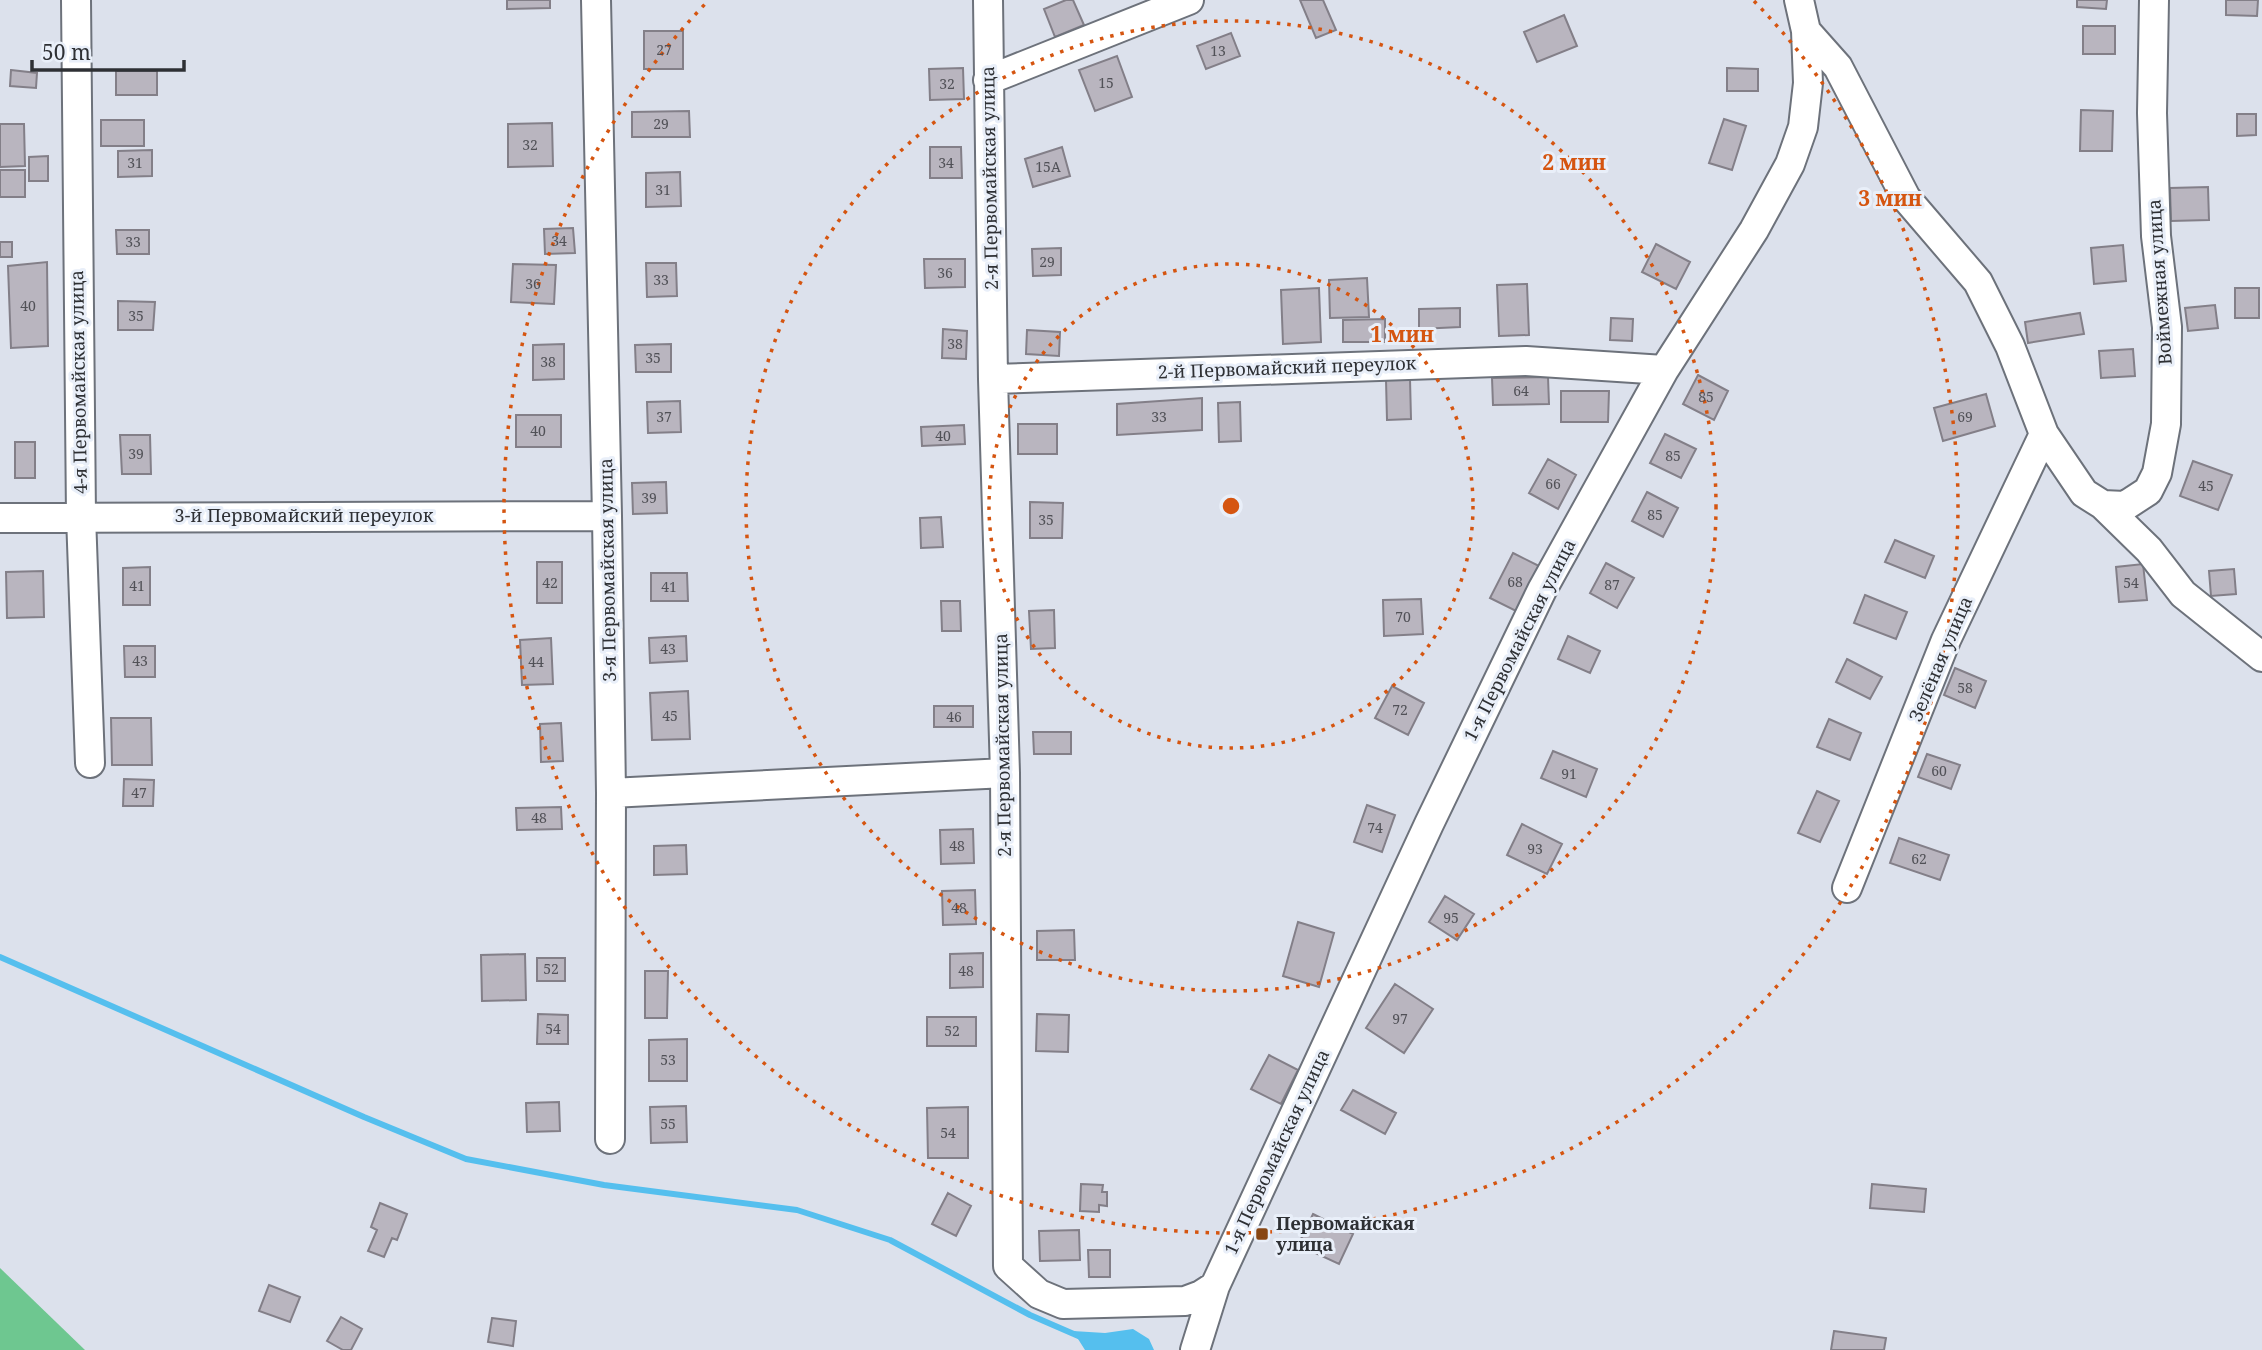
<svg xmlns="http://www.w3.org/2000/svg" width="2262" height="1350" font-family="'Noto Serif',serif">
  <rect width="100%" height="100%" fill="#dce1ec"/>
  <path fill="#6ec790" d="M0 1268 85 1350H0Z"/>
  <path fill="#55bfee" d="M1133 1329 1149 1339 1154 1350H1085L1073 1331 1105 1333Z"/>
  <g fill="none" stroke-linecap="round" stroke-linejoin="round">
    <path stroke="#55bfee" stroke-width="6" d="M0 957 364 1117 466 1159 604 1185 797 1210 890 1240 1030 1315 1083 1338"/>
  </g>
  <path fill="#b9b5bf" stroke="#837f88" stroke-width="2" d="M507 0H550V8L507 9Z
    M1066 0H1073L1084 25 1055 37 1044 9Z
    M1300 0H1323L1336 30 1316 38Z
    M2077 0H2107L2106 9 2077 7Z
    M2226 0H2258L2257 16 2226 15Z
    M1564 15 1577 46 1537 62 1524 32Z
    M2083 26H2115V54H2083Z
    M644 31H683V69H644Z
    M1231 33 1240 56 1206 69 1197 46Z
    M1117 56 1132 97 1095 111 1079 70Z
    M963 68 964 99 930 100 929 69Z
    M1727 68 1758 69V91H1727Z
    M11 70 37 73 36 88 10 86Z
    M116 71H157V95H116Z
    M2081 110 2113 111 2112 151H2080Z
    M689 111 690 137H632V112Z
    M2237 114H2256V135L2237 136Z
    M1724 119 1746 126 1732 170 1709 163Z
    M101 120H144V146H101Z
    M552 123 553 166 508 167V124Z
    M0 124H24L25 166 0 167Z
    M930 147H961L962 178H930Z
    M1062 147 1070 176 1033 187 1025 159Z
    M152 150V176L118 177V151Z
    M48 156V181H29V157Z
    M0 170H25V197H0Z
    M680 172 681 206 646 207V173Z
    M2208 187 2209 220 2171 221 2170 188Z
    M573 228 575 253 545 254 544 229Z
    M116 230H149V254H117Z
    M0 242H12V257H0Z
    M1656 244 1690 262 1676 289 1642 272Z
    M2123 245 2126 281 2094 284 2091 248Z
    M1061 248V275L1033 276 1032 249Z
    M924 259H965V287L925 288Z
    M47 262 48 346 11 348 8 266Z
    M646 263H676L677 296 647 297Z
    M513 264 556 265 554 304 511 302Z
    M1367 278 1369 317 1330 318 1329 280Z
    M1527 284 1529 335 1499 336 1497 285Z
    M1319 288 1321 342 1283 344 1281 290Z
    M2235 288H2259V318H2235Z
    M118 301 155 302 153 330H118Z
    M2215 305 2218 328 2188 331 2185 308Z
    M1460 308V327L1419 329V309Z
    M2080 313 2084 334 2028 343 2025 322Z
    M1611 318 1633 319 1632 341 1610 340Z
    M1385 319V342H1343V320Z
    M943 329 967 331 966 359 942 358Z
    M1027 330 1060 332 1059 356 1026 354Z
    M564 344V379L533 380V345Z
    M671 344V372H636L635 345Z
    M2133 349 2135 376 2101 378 2099 351Z
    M1698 375 1728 391 1714 420 1683 404Z
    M1548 377 1549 404 1493 405 1492 378Z
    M1410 379 1411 419 1387 420 1386 380Z
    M1561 391H1609L1608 422H1561Z
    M1986 394 1995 426 1943 441 1934 408Z
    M1202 398V430L1117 435V404Z
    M680 401 681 432 648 433 647 402Z
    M1240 402 1241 441 1219 442 1218 403Z
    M516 415H561V447H516Z
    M1018 424H1057V454H1018Z
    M964 425 965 444 922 446 921 427Z
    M1665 434 1696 449 1681 478 1650 463Z
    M120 435H150L151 474H122Z
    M15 442H35V478H15Z
    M1548 459 1576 475 1558 509 1529 493Z
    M2193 461 2232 475 2218 510 2180 496Z
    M666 482 667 513 633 514 632 483Z
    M1647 492 1678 508 1663 537 1632 521Z
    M1030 502 1063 503 1062 538H1030Z
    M941 517 943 547 921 548 920 518Z
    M1895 540 1934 556 1925 578 1885 562Z
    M1513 553 1539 566 1516 611 1490 598Z
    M537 562H562V603H537Z
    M1606 563 1634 578 1617 608 1590 593Z
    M2143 564 2147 600 2119 602 2116 567Z
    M150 567V605H123V568Z
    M2234 569 2236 594 2211 596 2209 571Z
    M43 571 44 617 7 618 6 572Z
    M651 573H687L688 601H651Z
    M1865 595 1907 612 1896 639 1854 623Z
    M1421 599 1423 634 1384 636 1383 600Z
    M941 601H960L961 631H942Z
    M1054 610 1055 648 1031 649 1029 611Z
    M686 636 687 661 650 663 649 638Z
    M1568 636 1600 651 1590 673 1558 659Z
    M551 638 553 684 522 685 520 640Z
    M124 646H155V677H125Z
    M1847 659 1882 677 1870 699 1836 682Z
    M1955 668 1986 681 1975 708 1944 695Z
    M1392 686 1424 703 1408 735 1375 718Z
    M688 691 690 739 652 740 650 693Z
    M934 706H973V727H934Z
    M111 718H151L152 765H112Z
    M1829 719 1861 733 1850 760 1817 747Z
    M561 723 563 761 541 762 540 724Z
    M1033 732H1071V754H1034Z
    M1553 751 1597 769 1586 797 1541 778Z
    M1927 754 1960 765 1951 789 1918 777Z
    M124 779 154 780 153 806H123Z
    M1817 791 1839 801 1820 842 1798 833Z
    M1367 805 1395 815 1382 852 1354 842Z
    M561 807 562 829 517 830 516 808Z
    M1522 824 1562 844 1547 874 1507 855Z
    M973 829 974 863 941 864 940 830Z
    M1899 838 1949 855 1940 880 1890 863Z
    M686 845 687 874 654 875V846Z
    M975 890 976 924 943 925 942 891Z
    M1445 896 1474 914 1457 940 1429 922Z
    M1298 922 1334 933 1319 987 1283 976Z
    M1074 930 1075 960H1037V931Z
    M983 953V987L950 988V954Z
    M525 954 526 1000 482 1001 481 955Z
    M537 958H565V981H537Z
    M645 971H668L667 1018H645Z
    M1395 984 1433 1009 1404 1053 1366 1028Z
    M538 1014 568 1015V1044H537Z
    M1037 1014 1069 1015 1068 1052 1036 1051Z
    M927 1017H976V1046H927Z
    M687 1039V1081H649V1040Z
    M1269 1055 1298 1070 1281 1104 1251 1089Z
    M1353 1090 1396 1113 1385 1134 1341 1110Z
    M559 1102 560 1131 527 1132 526 1103Z
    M686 1106 687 1142 651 1143 650 1107Z
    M968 1107V1158H928L927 1108Z
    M1081 1184 1103 1185 1102 1192H1107V1206L1099 1205V1212L1080 1211Z
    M1872 1184 1926 1189 1924 1212 1870 1208Z
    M948 1193 971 1206 956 1236 932 1224Z
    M380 1203 407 1214 397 1240 392 1238 384 1257 368 1251 377 1230 371 1227Z
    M1313 1214 1353 1234 1339 1264 1298 1245Z
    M1079 1230 1080 1260 1040 1261 1039 1231Z
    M1088 1250H1110V1277H1089Z
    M269 1285 300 1297 290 1322 259 1311Z
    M341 1317 362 1329 351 1350H343L327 1341Z
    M492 1318 516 1321 513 1346 488 1342Z
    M1834 1331 1886 1338 1884 1350H1831Z"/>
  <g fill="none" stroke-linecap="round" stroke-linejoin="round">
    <defs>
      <path id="minor" d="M76 0 81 516 90 763
        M596 0 607 516 611 793 610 1139
        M988 0 993 379 1005 773 1008 1266 1039 1294 1063 1304 1185 1301 1201 1295 1215 1286
        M1806 31 1838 67 1906 198 1978 282 2010 346 2044 434 2084 493 2103 505 2125 506 2148 491 2157 473 2166 424 2167 327 2156 236 2152 113 2154 0
        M988 80 1189 0
        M993 379 1526 361 1664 370
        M2103 505 2149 550 2183 594 2262 657
        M0 518 607 516
        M611 793 1005 773
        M1847 888 1946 640 2044 434
        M1195 1350 1215 1286 1429 824 1542 590 1664 370 1754 230 1790 164 1803 127 1808 83 1806 31 1799 0"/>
    </defs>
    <use href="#minor" stroke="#6d727b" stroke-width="32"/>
    <use href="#minor" stroke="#fff" stroke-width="28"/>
  </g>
  <g fill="none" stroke="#d55510" stroke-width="3.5" stroke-dasharray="3.5 7">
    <circle cx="1231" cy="506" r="242"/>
    <circle cx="1231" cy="506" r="485"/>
    <path d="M1754 1A727 727 0 1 1 708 1"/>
  </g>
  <rect fill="#884714" stroke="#e9eff9" stroke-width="2.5" x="1255" y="1227" width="14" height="14" rx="3.5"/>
  <g text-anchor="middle" stroke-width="6" stroke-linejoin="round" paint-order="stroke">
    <g font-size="14" fill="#515157">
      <text x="664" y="55">27</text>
      <text x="1218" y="56">13</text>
      <text x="1106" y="88">15</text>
      <text x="947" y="89">32</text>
      <text x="661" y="129">29</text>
      <text x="530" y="150">32</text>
      <text x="135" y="168">31</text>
      <text x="946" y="168">34</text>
      <text x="1048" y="172">15А</text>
      <text x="663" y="195">31</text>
      <text x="559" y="246">34</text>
      <text x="133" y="247">33</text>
      <text x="1047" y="267">29</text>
      <text x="945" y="278">36</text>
      <text x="661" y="285">33</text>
      <text x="533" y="289">36</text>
      <text x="28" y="311">40</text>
      <text x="136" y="321">35</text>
      <text x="955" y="349">38</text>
      <text x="653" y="363">35</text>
      <text x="548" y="367">38</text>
      <text x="1521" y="396">64</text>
      <text x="1706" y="402">85</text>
      <text x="664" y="422">37</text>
      <text x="1159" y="422">33</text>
      <text x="1965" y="422">69</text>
      <text x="538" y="436">40</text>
      <text x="943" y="441">40</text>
      <text x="136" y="459">39</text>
      <text x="1673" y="461">85</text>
      <text x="1553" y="489">66</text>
      <text x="2206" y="491">45</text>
      <text x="649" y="503">39</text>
      <text x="1655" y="520">85</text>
      <text x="1046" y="525">35</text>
      <text x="1515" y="587">68</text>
      <text x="550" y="588">42</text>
      <text x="2131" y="588">54</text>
      <text x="1612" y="590">87</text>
      <text x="137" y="591">41</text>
      <text x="669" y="592">41</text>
      <text x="1403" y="622">70</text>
      <text x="668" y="654">43</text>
      <text x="140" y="666">43</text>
      <text x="536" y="667">44</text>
      <text x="1965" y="693">58</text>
      <text x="1400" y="715">72</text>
      <text x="670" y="721">45</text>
      <text x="954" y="722">46</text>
      <text x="1939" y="776">60</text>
      <text x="1569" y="779">91</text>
      <text x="139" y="798">47</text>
      <text x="539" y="823">48</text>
      <text x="1375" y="833">74</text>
      <text x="957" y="851">48</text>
      <text x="1535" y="854">93</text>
      <text x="1919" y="864">62</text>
      <text x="959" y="913">48</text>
      <text x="1451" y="923">95</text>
      <text x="551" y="974">52</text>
      <text x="966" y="976">48</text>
      <text x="1400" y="1024">97</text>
      <text x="553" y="1034">54</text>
      <text x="952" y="1036">52</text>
      <text x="668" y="1065">53</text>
      <text x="668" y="1129">55</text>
      <text x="948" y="1138">54</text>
    </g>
    <g font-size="18" fill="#2e3034" stroke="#e9eff9">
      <text transform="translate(990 178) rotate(-91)" y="6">2-я Первомайская улица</text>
      <text transform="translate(2160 282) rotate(-94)" y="6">Воймежная улица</text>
      <text transform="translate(1287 368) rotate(-2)" y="6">2-й Первомайский переулок</text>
      <text transform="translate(79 382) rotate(-91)" y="6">4-я Первомайская улица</text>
      <text x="304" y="522">3-й Первомайский переулок</text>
      <text transform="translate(608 570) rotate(-91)" y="6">3-я Первомайская улица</text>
      <text transform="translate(1520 640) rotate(-63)" y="6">1-я Первомайская улица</text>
      <text transform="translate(1941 659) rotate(-67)" y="6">Зелёная улица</text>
      <text transform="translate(1003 745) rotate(-91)" y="6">2-я Первомайская улица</text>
      <text transform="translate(1277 1152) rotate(-65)" y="6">1-я Первомайская улица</text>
    </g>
    <g font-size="18" font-weight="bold" fill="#2e3034" stroke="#e9eff9" text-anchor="start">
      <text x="1276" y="1230">Первомайская<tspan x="1276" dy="21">улица</tspan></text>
    </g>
  </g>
  <circle cx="1231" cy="506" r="10" fill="#d55510" stroke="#e9eff9" stroke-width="3.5"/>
  <g font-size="21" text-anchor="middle" font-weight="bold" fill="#d55510" stroke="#e9eff9" stroke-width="6" stroke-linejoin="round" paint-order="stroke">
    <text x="1574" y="170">2 мин</text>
    <text x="1890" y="206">3 мин</text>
    <text x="1402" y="342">1 мин</text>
  </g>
  <path d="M32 60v10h152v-10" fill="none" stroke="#2e3034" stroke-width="3.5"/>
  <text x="42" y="60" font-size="21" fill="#2e3034" stroke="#e9eff9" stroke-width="5" paint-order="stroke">50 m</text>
</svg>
